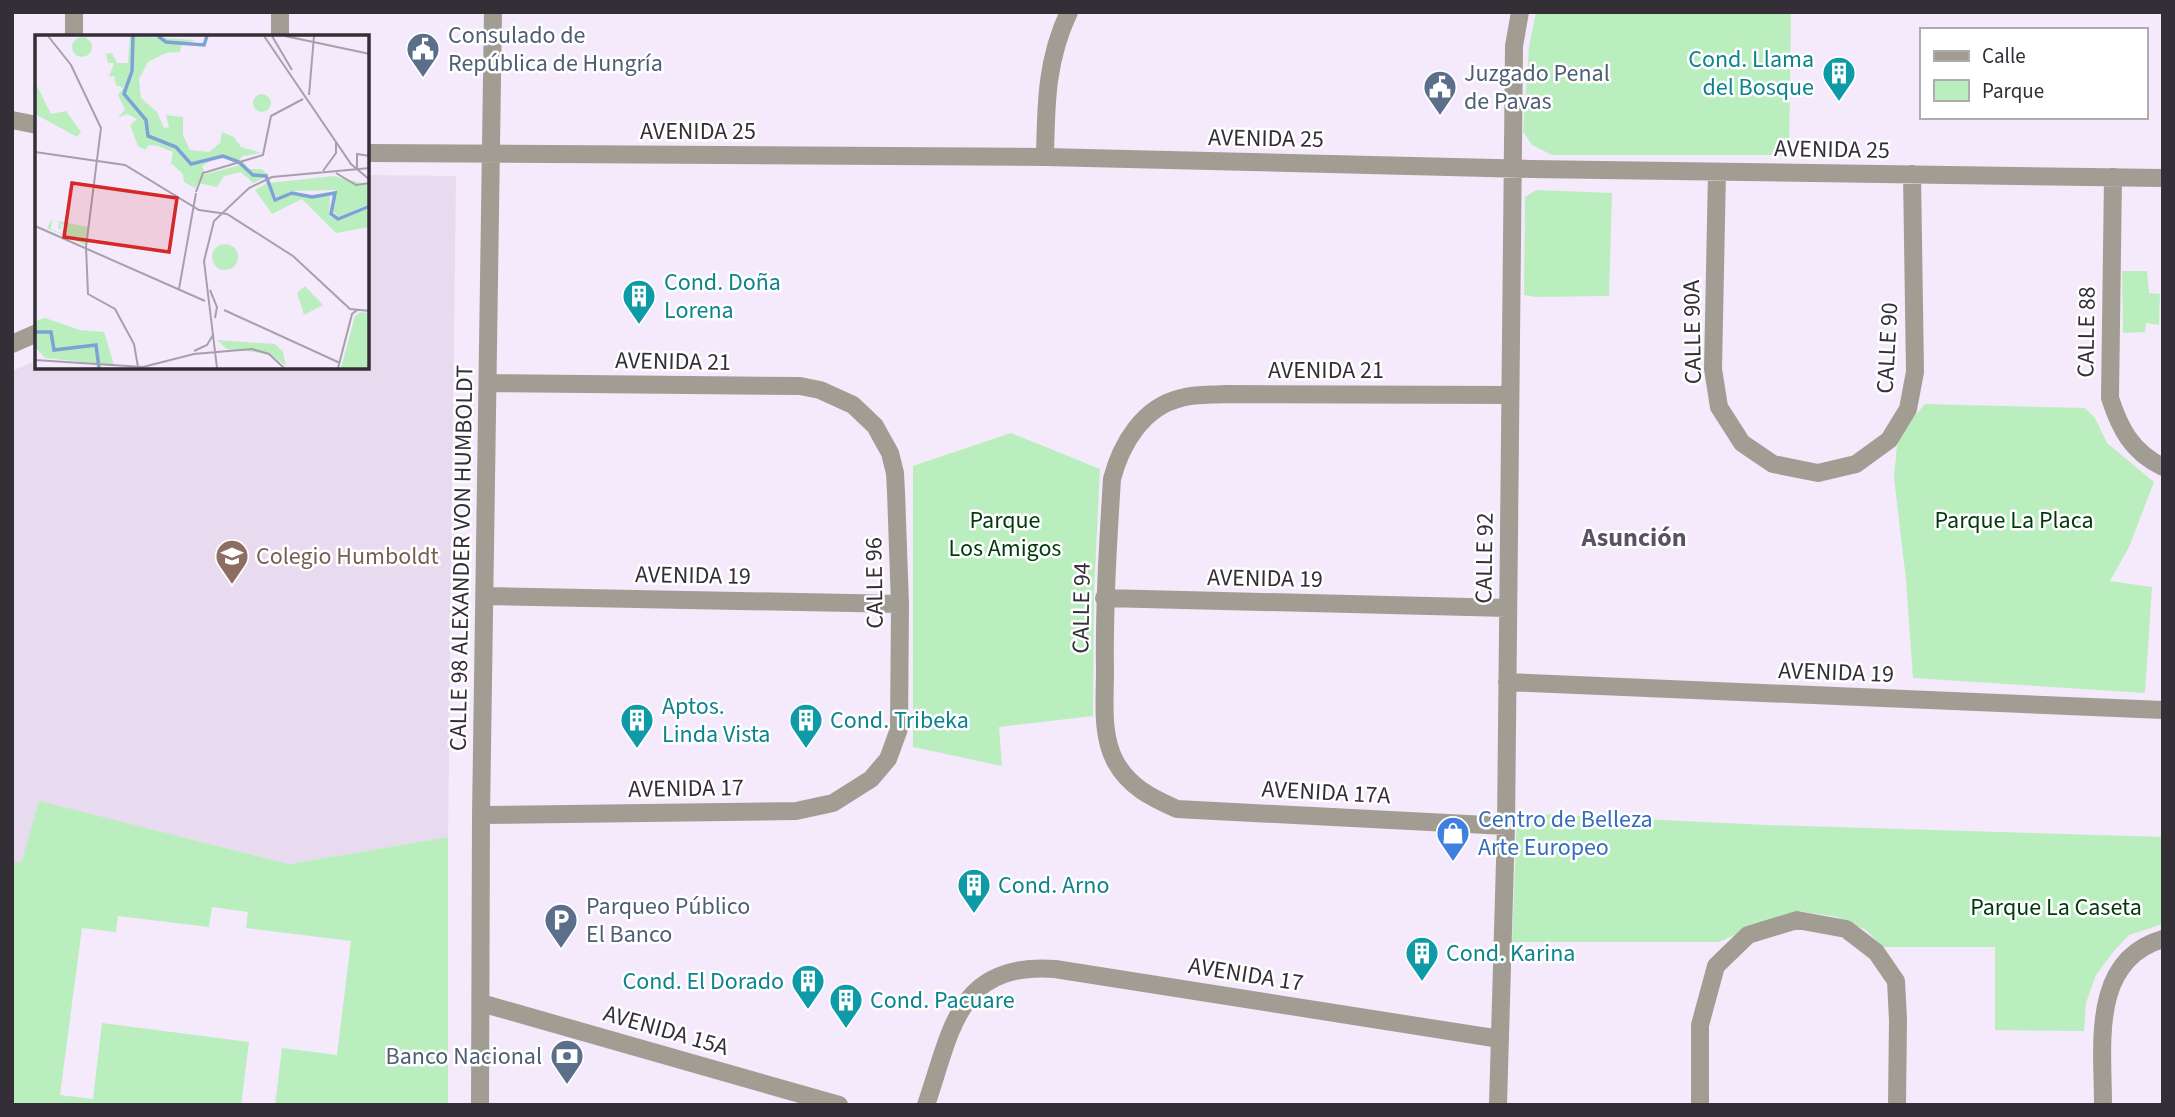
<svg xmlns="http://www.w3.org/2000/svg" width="2175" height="1117" font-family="'Source Sans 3',sans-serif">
  <rect width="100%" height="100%" fill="#f4eafc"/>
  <path fill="#e9dbef" d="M368 175 456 176 448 837 289 864 40 802 21 864 12 861V371L37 360V368H368Z"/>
  <path fill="#bbeebe" d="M1536 12H1791L1789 155H1552L1532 145 1523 131 1529 47Z
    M1536 190 1612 193 1609 296 1535 297 1524 295 1525 197Z
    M2122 271H2147L2149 293 2160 294 2159 325 2146 323 2145 332 2123 333Z
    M1925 404 2085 408 2095 418 2107 443 2154 482 2129 547 2110 581 2152 587 2145 693 1913 678 1906 580 1894 477 1898 435Z
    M1011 433 1100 469 1094 593 1093 716 999 727 1002 766 913 747V466Z
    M39 801 289 864 448 837V1105H275L282 1048 337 1055 351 941 246 928 248 912 212 907 209 927 118 916 116 932 82 928 60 1095 93 1099 102 1023 249 1042 241 1105H12V861L21 863Z
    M1517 813 1766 825 2163 837V924L2129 935 2114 951 2096 975 2086 1003 2084 1031 1995 1030V947H1883L1866 930 1836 917 1798 911 1763 922 1719 942H1512Z"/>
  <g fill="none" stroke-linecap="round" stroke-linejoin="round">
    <path stroke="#a29d93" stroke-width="18" d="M74 37V12
      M280 37V12
      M12 120 37 125
      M368 153 1045 157 1531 169 2163 178
      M1045 157C1046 105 1046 60 1069 12
      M1717 172 1713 369 1719 407 1742 443 1773 464 1818 473 1856 464 1889 440 1908 409 1915 372 1912 174
      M2113 177 2110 398C2120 429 2132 452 2163 467
      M12 344 37 333
      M485 596 900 604
      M1104 598 1508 608
      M1507 682 2163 710
      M481 815 796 811 833 803 871 779 888 759 899 729 900 604 896 492 895 473 890 453 875 426 853 405 820 390 800 386 488 383
      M1506 826 1177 809C1152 798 1129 787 1115 761 1101 734 1105 701 1105 671 1104 607 1108 543 1112 479 1121 444 1143 407 1181 398 1194 394 1211 395 1225 394L1510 395
      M481 1003 839 1105
      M480 1105 481 815 493 12
      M926 1105C952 1030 957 962 1055 969L1500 1039
      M1498 1105 1506 826 1514 46 1520 12
      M1700 1105V1025L1716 966 1748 935 1797 920 1846 929 1876 952 1896 981 1898 1020 1897 1105
      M2103 1105C2103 1045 2090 960 2163 939"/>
  </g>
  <defs>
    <symbol id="civic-pin" viewBox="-11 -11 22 30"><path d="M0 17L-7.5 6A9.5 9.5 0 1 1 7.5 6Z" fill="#5c6f8a" stroke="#fff"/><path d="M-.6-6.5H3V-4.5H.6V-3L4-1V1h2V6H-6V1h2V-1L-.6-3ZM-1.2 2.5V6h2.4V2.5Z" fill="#fff"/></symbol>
    <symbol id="building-pin" viewBox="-11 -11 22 30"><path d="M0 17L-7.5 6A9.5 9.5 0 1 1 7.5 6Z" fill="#0f9aa8" stroke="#fff"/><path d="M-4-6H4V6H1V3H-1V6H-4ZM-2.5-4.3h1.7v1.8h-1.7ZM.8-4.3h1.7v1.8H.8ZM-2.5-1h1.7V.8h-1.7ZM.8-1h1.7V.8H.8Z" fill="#fff"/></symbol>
    <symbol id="school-pin" viewBox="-11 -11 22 30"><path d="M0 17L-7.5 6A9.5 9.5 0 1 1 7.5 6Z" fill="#8d6e63" stroke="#fff"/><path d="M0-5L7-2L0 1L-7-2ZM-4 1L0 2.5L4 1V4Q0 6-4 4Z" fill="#fff"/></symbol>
    <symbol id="shop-pin" viewBox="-11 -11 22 30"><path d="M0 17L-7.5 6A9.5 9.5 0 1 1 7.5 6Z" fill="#3f7fe0" stroke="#fff"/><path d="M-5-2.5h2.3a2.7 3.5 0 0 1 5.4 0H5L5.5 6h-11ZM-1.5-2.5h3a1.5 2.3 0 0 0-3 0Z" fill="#fff"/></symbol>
    <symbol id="parking-pin" viewBox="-11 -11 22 30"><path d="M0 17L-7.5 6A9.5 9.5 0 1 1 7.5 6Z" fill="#5c6f8a" stroke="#fff"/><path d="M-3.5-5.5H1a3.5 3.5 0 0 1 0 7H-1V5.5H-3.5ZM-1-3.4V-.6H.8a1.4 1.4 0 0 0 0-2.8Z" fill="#fff"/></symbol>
    <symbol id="bank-pin" viewBox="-11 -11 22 30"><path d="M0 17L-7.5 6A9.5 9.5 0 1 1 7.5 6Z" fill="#5c6f8a" stroke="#fff"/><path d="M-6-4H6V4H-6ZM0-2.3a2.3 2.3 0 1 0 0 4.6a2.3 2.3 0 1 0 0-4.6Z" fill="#fff"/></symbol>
  </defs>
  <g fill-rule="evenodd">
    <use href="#civic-pin" x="404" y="30" width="38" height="52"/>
    <use href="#building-pin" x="1820" y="54" width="38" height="52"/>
    <use href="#civic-pin" x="1421" y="68" width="38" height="52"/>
    <use href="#building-pin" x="620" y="277" width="38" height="52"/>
    <use href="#school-pin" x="213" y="537" width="38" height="52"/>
    <use href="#building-pin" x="618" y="701" width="38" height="52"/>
    <use href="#building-pin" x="787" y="701" width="38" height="52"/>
    <use href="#shop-pin" x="1434" y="814" width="38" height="52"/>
    <use href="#building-pin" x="955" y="866" width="38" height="52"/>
    <use href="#parking-pin" x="542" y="901" width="38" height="52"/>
    <use href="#building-pin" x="1403" y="934" width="38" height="52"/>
    <use href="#building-pin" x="789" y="962" width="38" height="52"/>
    <use href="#building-pin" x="827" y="981" width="38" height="52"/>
    <use href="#bank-pin" x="548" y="1037" width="38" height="52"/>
  </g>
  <g text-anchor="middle" stroke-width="5" stroke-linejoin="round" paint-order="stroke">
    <g font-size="24" fill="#4e5e75" stroke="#fff" text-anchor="start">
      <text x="448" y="43">Consulado de<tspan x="448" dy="28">República de Hungría</tspan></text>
      <text x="1464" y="81">Juzgado Penal<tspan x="1464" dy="28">de Pavas</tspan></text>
      <text x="586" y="914">Parqueo Público<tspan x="586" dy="28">El Banco</tspan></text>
      <text x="542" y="1064" text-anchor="end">Banco Nacional</text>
    </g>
    <g font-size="24" fill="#0d838f" stroke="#fff" text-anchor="start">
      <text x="1814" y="67" text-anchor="end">Cond. Llama<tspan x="1814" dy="28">del Bosque</tspan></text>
      <text x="664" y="290">Cond. Doña<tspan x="664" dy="28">Lorena</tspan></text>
      <text x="662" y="714">Aptos.<tspan x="662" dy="28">Linda Vista</tspan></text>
      <text x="830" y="728">Cond. Tribeka</text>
      <text x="998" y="893">Cond. Arno</text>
      <text x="1446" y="961">Cond. Karina</text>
      <text x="784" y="989" text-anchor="end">Cond. El Dorado</text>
      <text x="870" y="1008">Cond. Pacuare</text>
    </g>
    <g font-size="24" fill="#342f37" stroke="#fff">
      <text x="698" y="139">AVENIDA 25</text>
      <text transform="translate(1266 138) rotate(1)" y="8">AVENIDA 25</text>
      <text transform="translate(1832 149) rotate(1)" y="8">AVENIDA 25</text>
      <text transform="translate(1692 332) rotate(-91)" y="8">CALLE 90A</text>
      <text transform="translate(2086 332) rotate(-89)" y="8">CALLE 88</text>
      <text transform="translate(1887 348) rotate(-87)" y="8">CALLE 90</text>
      <text transform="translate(673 361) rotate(1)" y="8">AVENIDA 21</text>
      <text x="1326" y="378">AVENIDA 21</text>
      <text transform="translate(461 558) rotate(-89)" y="8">CALLE 98 ALEXANDER VON HUMBOLDT</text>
      <text transform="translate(1484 558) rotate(-89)" y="8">CALLE 92</text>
      <text transform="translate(693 575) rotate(1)" y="8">AVENIDA 19</text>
      <text transform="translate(1265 578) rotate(1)" y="8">AVENIDA 19</text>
      <text transform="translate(874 583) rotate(-91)" y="8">CALLE 96</text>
      <text transform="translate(1081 608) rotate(-89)" y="8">CALLE 94</text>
      <text transform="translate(1836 672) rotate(2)" y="8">AVENIDA 19</text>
      <text transform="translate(686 788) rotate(-1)" y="8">AVENIDA 17</text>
      <text transform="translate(1326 792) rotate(3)" y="8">AVENIDA 17A</text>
      <text transform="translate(1246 974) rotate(9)" y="8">AVENIDA 17</text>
      <text transform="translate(666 1030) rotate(16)" y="8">AVENIDA 15A</text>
    </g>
    <g font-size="24" fill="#00390c" stroke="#fff">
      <text x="1005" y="528">Parque<tspan x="1005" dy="28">Los Amigos</tspan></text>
      <text x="2014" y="528">Parque La Placa</text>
      <text x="2056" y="915">Parque La Caseta</text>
    </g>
    <g font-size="24" fill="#785e54" stroke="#fff" text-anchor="start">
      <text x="256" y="564">Colegio Humboldt</text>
    </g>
    <g font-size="24" fill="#366cbe" stroke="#fff" text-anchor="start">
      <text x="1478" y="827">Centro de Belleza<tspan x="1478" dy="28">Arte Europeo</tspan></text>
    </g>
    <g font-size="26" font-weight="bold" fill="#5b5164" stroke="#fff">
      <text x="1634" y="546">Asunción</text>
    </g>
  </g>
  <g transform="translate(35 35)">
    <rect width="334" height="334" fill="#f4eafc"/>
    <path d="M95 1 160 5 146 11 145 17 131 18 113 27 104 44 106 63 122 77 129 93 134 92 131 80 148 82V100L155 115 174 117 185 108 187 97 199 102 206 112 227 118 208 121 203 127 184 121 167 131 170 137 160 153 149 147 148 139 137 129 131 131 136 129 138 117 123 111 114 110 110 115 103 111 95 90 102 84 92 79 83 83 90 74 83 60 88 53 81 50 79 41 74 42 79 28H73L71 19 77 18 82 28H93ZM37 12a10 10 0 1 1 20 0a10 10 0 1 1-20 0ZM0 47 16 79 31 76 46 97 42 102 0 79ZM218 68a9 9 0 1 1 18 0a9 9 0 1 1-18 0ZM207 125 213 134H226L234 140 218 148 206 137 189 141 182 152 164 148 167 140 202 131ZM299 141 334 150V169L303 182 298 176 301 155 256 156 243 164 234 148ZM232 148 239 167 257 159 295 161 294 181 303 186 332 174 334 192 301 198 267 164 237 179 220 155ZM17 184 16 194 27 199 31 192 23 187 27 192 24 195 23 186 53 192 50 210 12 193ZM177 222a13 13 0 1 1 26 0a13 13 0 1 1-26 0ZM270 251 288 270 269 280 262 258ZM326 277 334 278V333H306L320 281ZM10 283 45 295 69 297 79 330 10 323 0 312V286ZM182 305 240 309 248 317 251 331 235 319 192 314Z" fill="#bbeebe"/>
    <path fill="none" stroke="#7da3d6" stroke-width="3.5" d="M98 1 97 36 89 59 111 85 113 101 141 112 156 129 188 121 204 127 218 140 231 141 240 165 257 158 277 162 300 158 296 179 303 184 335 171M123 1 131 7 169 10 172 1M0 297H16L19 315 61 310 64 333"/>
    <path fill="none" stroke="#a79fad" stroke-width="2" d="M13 1 36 30 66 93 51 212 53 259 80 274 99 309 103 332M229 1 316 129 335 145M237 1 257 35M250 1 335 19M274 60 279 1M0 117 90 130 164 175 192 179 258 221 315 274 335 276M322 133V119L335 121M288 136 301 118V108M301 138 321 150 335 148M161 157 168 138 228 120 236 81 268 64M0 191 170 266M144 254 161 158M175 255 182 272 180 283M189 275 305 328M159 316 172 310 178 300M0 325 108 332 159 319 217 314 234 319 249 333M182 333 169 226 179 186 214 153 237 142 335 133M303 333 317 279 322 275"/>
    <path fill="#d62828" fill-opacity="0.15" stroke="#d62828" stroke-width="3.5" d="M37 148 142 163 134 217 29 202Z"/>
    <rect width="334" height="334" fill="none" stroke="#342f37" stroke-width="3.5"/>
  </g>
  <rect width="2175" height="1117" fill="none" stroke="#342f37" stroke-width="28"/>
  <rect x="1920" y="28" width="228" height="91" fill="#ffffff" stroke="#aeacaf" stroke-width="2"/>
  <rect x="1934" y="51" width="35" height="10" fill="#a29d93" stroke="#aeacaf" stroke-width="2"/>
  <text x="1982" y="63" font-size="21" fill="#342f37">Calle</text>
  <rect x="1934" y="80" width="35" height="21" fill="#bbeebe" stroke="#aeacaf" stroke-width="2"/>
  <text x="1982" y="98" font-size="21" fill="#342f37">Parque</text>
</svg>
